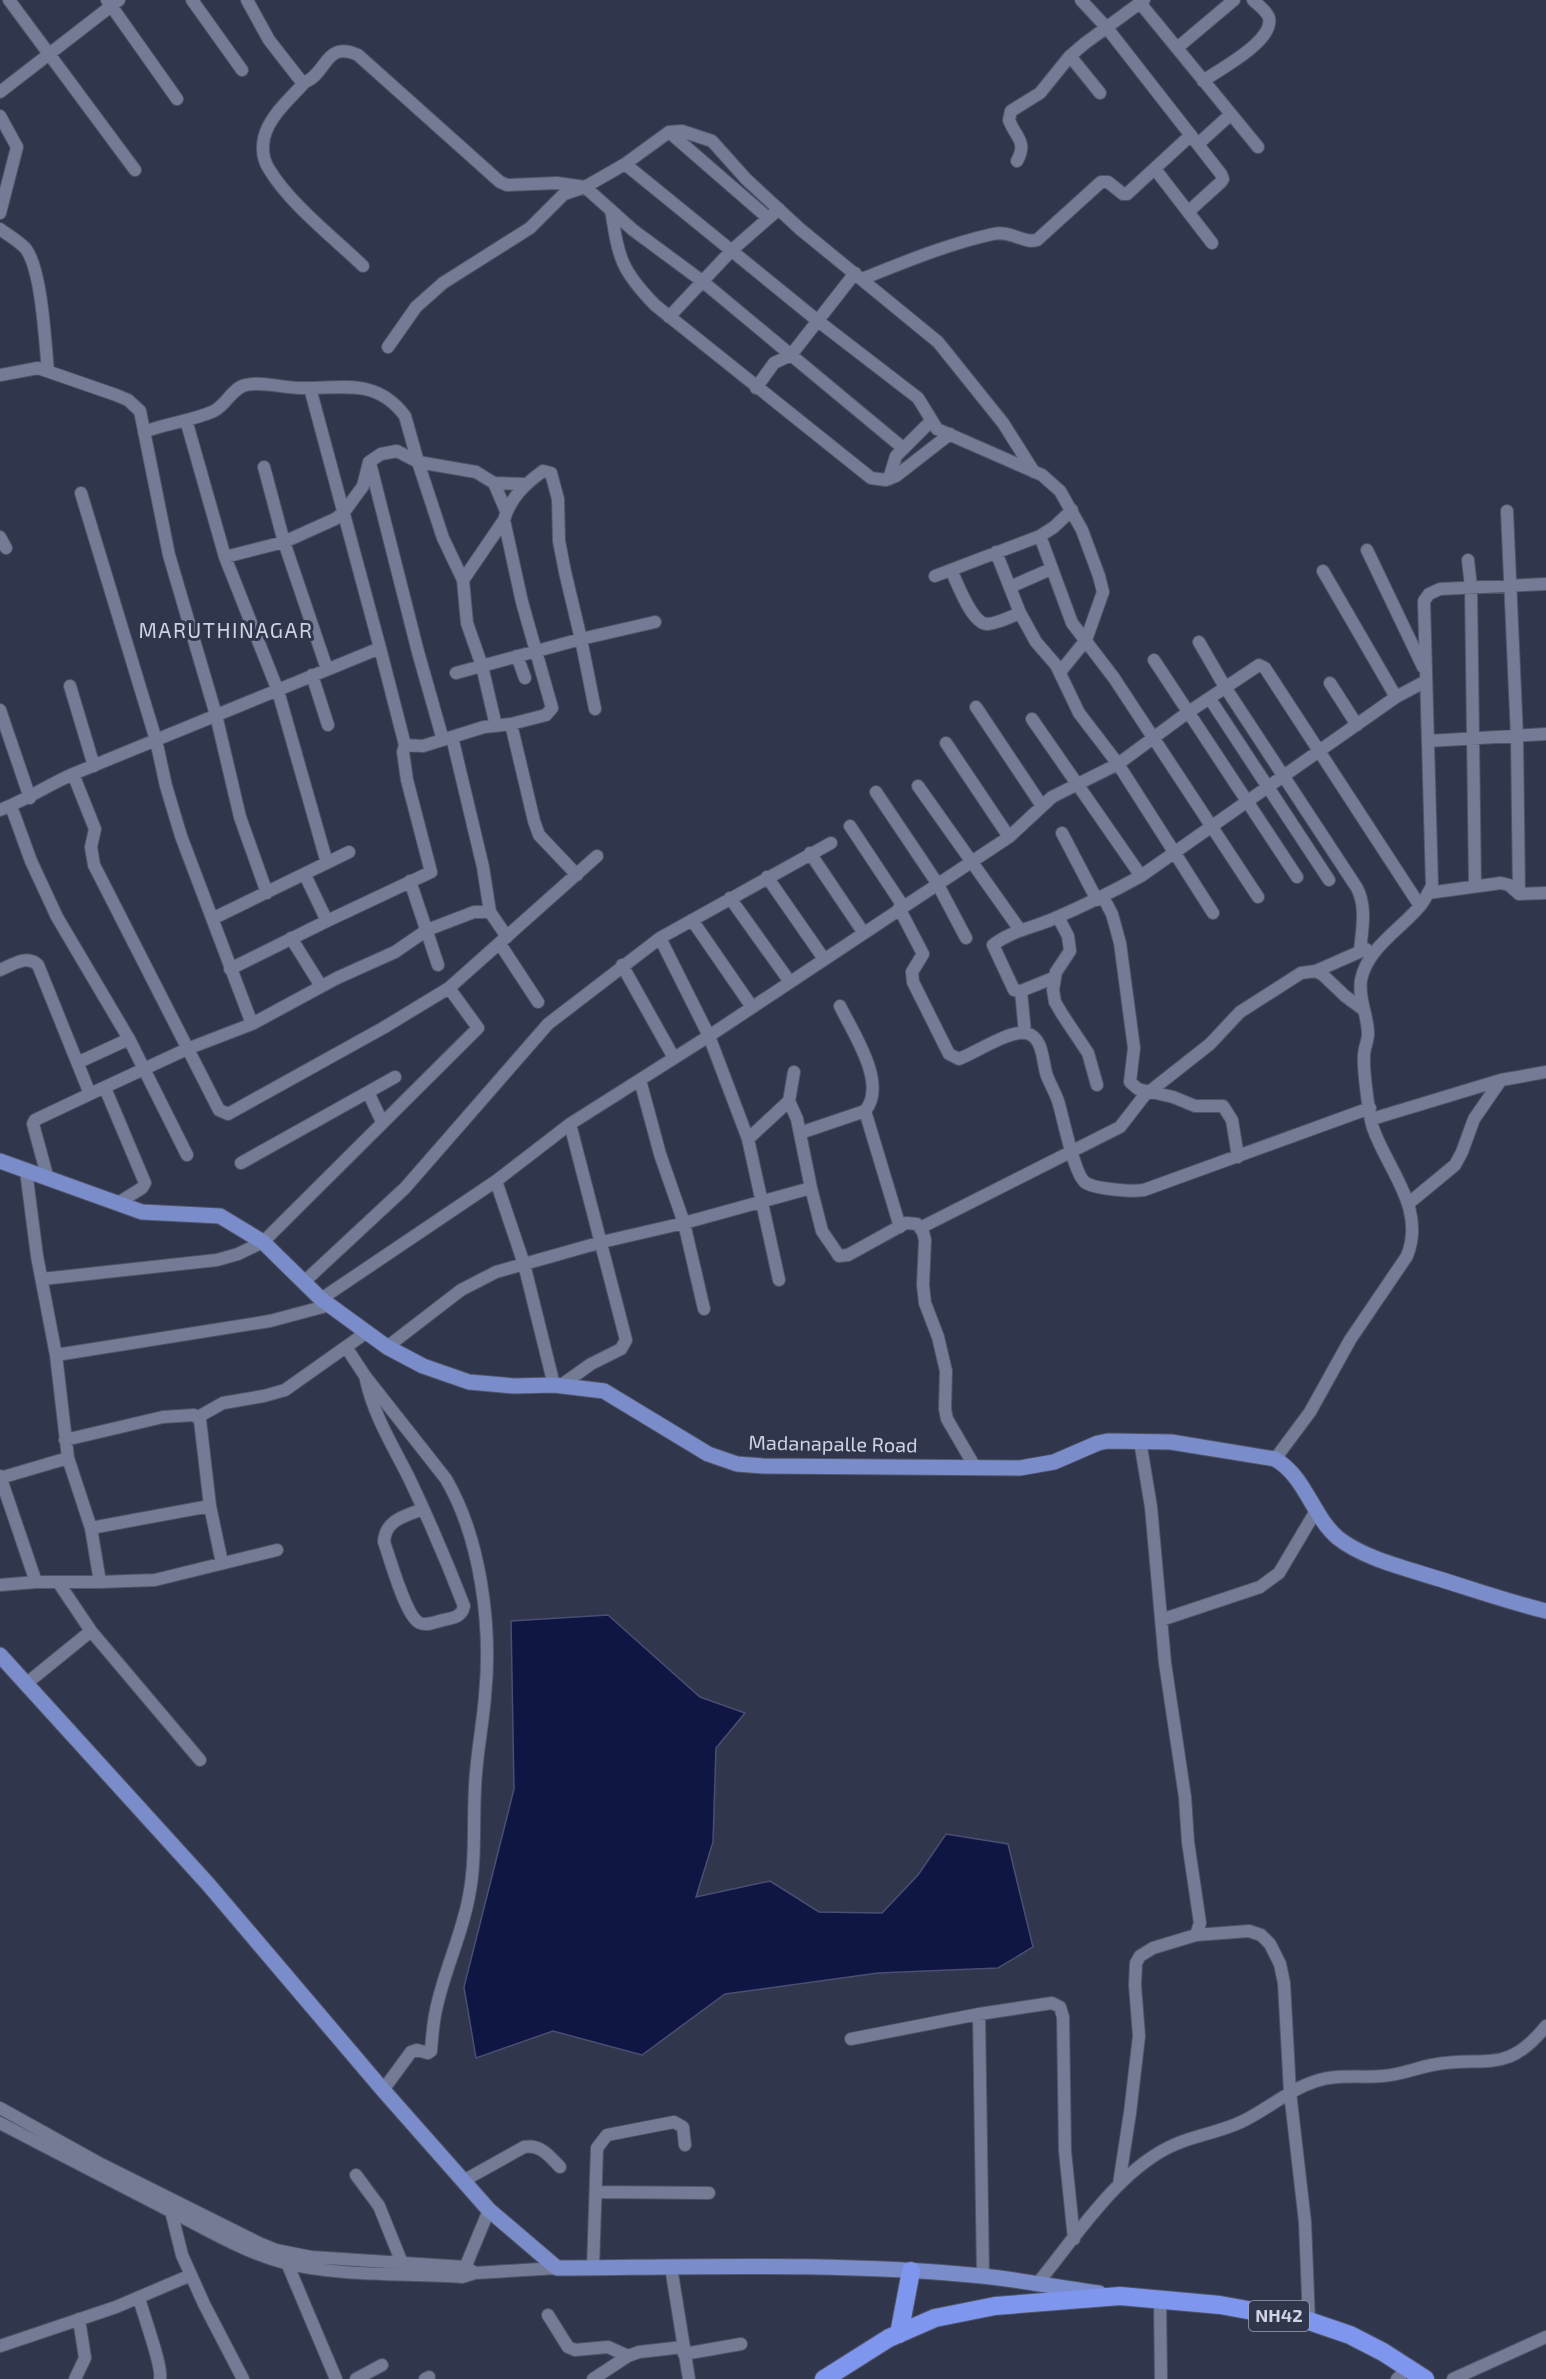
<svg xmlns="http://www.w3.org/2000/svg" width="1546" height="2379" font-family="'Exo 2',sans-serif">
  <rect width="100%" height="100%" fill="#30364c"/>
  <path fill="#101643" stroke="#494f72" stroke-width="1.5" d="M608 1615 700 1697 745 1713 716 1748 713 1842 696 1897 770 1881 819 1912 882 1913 918 1875 946 1834 1008 1844 1033 1947 998 1968 878 1973 725 1994 642 2055 553 2031 476 2058 464 1987 514 1789 511 1621Z"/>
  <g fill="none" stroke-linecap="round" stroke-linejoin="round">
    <defs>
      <path id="minor" d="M9 0 135 170
        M107 0 177 99
        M192 0 242 70
        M247 0 269 40 301 81 305 82C327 74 325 40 358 55L500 182 507 185 557 183 585 187 633 230 702 281 903 448
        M1081 0 1107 28 1221 174 1223 179 1221 182 1188 212
        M1140 3 1258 147
        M1177 48 1234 0
        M1070 56 1100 93
        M1203 81C1220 69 1274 41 1269 18 1267 11 1258 5 1253 0
        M305 82C291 98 269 116 264 138 262 148 263 160 269 169 289 203 334 238 363 266
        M0 92 119 0
        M0 116 17 147 0 213
        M669 132 768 218
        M1198 144 1231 114
        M1017 161C1028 141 1015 137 1009 120L1011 111 1040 93 1070 56 1084 44 1144 0
        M625 164 818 321 918 398 937 429 1042 475 1060 491 1082 530 1099 576 1103 592 1086 640 1060 672
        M1155 169 1212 243
        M611 210C619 258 620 269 655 305L871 478 886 480 896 476 950 434
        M0 229C8 235 19 241 26 249 42 271 45 342 48 371
        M862 279C904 262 948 244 993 234 1011 230 1024 244 1037 240L1101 182H1108L1123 194H1127L1191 135
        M669 317 732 250 779 209
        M388 347 416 307 443 283 530 228 564 194 585 187 625 164 669 132 682 131 712 141 746 179 800 229 938 342 1003 423 1034 472
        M0 375 38 368 116 395 128 400 140 411 169 555 216 715 240 817 267 893
        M310 388 380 648
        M756 388 774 363 791 355 855 273
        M186 420 225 557 278 691 327 863
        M144 432C167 423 192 421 214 411 226 405 233 387 246 385 262 381 283 388 300 388 342 389 376 377 405 416L418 462 443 538 463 580 467 623 482 666 496 726
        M370 463 418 652 443 740
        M264 467 284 542 327 669
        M889 479 896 456 931 421
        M494 483 506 511
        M81 493 156 740 166 786 181 836 252 1024
        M1507 511 1517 737 1519 894
        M1040 536 1072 623 1114 678 1258 897
        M0 537 6 548
        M1367 550 1423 667
        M996 552 1020 613 1036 642 1056 665 1079 713 1118 764 1213 913
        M225 557 284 542 335 519 344 512 363 486 369 462 381 454 397 451 418 462 476 472 494 483 524 484
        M1468 560 1471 587 1475 885
        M951 570C957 582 972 625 988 624 999 623 1010 617 1020 613
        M1323 571 1396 697
        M935 576 1040 536 1054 527 1072 510
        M1010 587 1051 569
        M1199 642 1225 687 1357 888C1367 907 1362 930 1360 951
        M517 656 525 678
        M1154 660 1297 877
        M456 673 581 639 565 572 559 541 558 499 551 473 543 471C525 484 510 498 504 520L463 580
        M312 675 328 725
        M1330 683 1357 725
        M70 686 94 766
        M1210 699 1329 880
        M976 707 1042 806
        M595 709 581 639 655 622
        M0 710 30 798
        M1032 719 1141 876
        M511 724 534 821 539 835 577 875
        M452 737 483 867 490 912
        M1428 741 1546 734
        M946 743 1009 837
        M405 745 423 746 484 727 511 724 546 715 552 708 522 602 504 520
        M918 786 1020 930
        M876 792 937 883 966 938
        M11 806 31 861 57 917 129 1039 187 1155
        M0 810C26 800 48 785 73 774L380 648 405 745 403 752 407 780 431 872 327 921 230 969
        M850 826 903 906
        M1062 833 1097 900
        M810 853 863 932
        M305 875 327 921
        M767 877 824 959
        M410 881 438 965
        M1428 893 1501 883 1509 885 1519 894 1546 893
        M1103 897 1112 914 1120 943 1134 1048 1130 1082 1138 1089 1173 1097 1195 1106H1223L1232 1120 1238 1157
        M730 898 790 982
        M899 908 923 954 912 972 913 982 949 1054 959 1059C975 1053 1009 1030 1026 1033 1044 1037 1042 1062 1047 1076 1050 1084 1055 1092 1058 1101 1063 1116 1074 1176 1086 1183 1096 1189 1132 1192 1144 1190L1370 1108
        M1058 917 1068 936 1070 951 1056 972 1053 990 1055 1002 1062 1014 1088 1053 1097 1085
        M214 918 349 852
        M692 920 752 1007
        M291 938 321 986
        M500 944 538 1002
        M622 965 674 1058
        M0 970C12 965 27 954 38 965L90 1094 187 1049 252 1024 337 978 395 952 427 930 474 912H490L507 937
        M1316 971 1366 949
        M1053 978 1021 991 1014 990 993 945C1011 931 1032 928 1053 919 1083 906 1112 892 1141 876L1396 697 1426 681
        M449 988 597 856
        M1021 991 1025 1033
        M79 1062 129 1039
        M640 1080 660 1154 684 1223 704 1309
        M105 1088 145 1183 142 1188 118 1203
        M368 1092 382 1122
        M789 1101 794 1072
        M865 1111 900 1227
        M1372 1119 1501 1080 1546 1072
        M800 1133 865 1111C888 1084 853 1033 840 1006
        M748 1139 779 1280
        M241 1163 395 1077
        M26 1171 37 1256 56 1355
        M48 1179 33 1124 35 1120 90 1094
        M496 1181 524 1264 554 1385
        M811 1188 822 1231 839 1256 848 1255 906 1223 917 1224 923 1232 925 1240 923 1285 925 1303 938 1337 946 1371 945 1409 947 1419 975 1467
        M1409 1203 1455 1165 1462 1152 1474 1119 1501 1080
        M920 1228 1120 1127 1144 1096 1210 1044 1240 1012 1301 973 1316 971 1323 975 1345 996 1364 1010
        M42 1279 217 1260 238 1254 263 1242 478 1028 449 988 383 1028 228 1114 219 1110 94 865 91 847 95 829 73 774
        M305 1281 405 1188 548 1024 660 938 831 843
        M321 1299 496 1181 570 1124 709 1036 1009 837 1052 797 1118 764 1187 713 1259 665 1265 668 1420 906
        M346 1347 365 1376 446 1479C481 1539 492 1627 485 1696 483 1722 478 1747 476 1773 472 1814 477 1856 469 1896 462 1935 444 1971 436 2010 433 2023 432 2037 431 2051L428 2053 417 2050 411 2052 383 2090
        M387 1347 461 1290 496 1272 602 1242 684 1223 811 1188 797 1119 789 1101 748 1139 709 1036 660 938
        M366 1380C374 1416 393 1446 409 1478 429 1520 447 1562 464 1606 462 1617 453 1618 443 1620 436 1622 426 1626 420 1623 406 1618 390 1558 384 1542 385 1520 405 1516 423 1509
        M560 1386 591 1364 621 1349 626 1340 570 1124
        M198 1417 223 1403 264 1396 285 1390 367 1332
        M65 1440 163 1417 194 1415 200 1420 210 1506 91 1528
        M1275 1459 1310 1412 1350 1340 1407 1256C1426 1208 1388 1171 1373 1128 1369 1116 1363 1069 1364 1056 1364 1048 1368 1041 1368 1034 1368 1015 1358 999 1361 980 1367 948 1401 929 1420 906 1425 900 1428 893 1432 886L1424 601 1429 594 1440 589 1546 584
        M0 1476 36 1582
        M0 1478 68 1458 56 1355 270 1321 330 1305
        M210 1506 222 1563
        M58 1582 91 1631 200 1760
        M100 1582 155 1580 277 1550
        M0 1585 36 1582H100L91 1528 68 1458
        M1161 1620 1260 1587 1279 1573 1317 1509
        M27 1683 91 1631
        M1196 1935 1249 1931 1261 1935 1270 1944 1280 1964 1284 1983 1290 2092 1305 2222 1309 2321
        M979 2014 983 2276
        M851 2039 979 2014 1052 2003 1060 2007 1063 2017 1065 2151 1074 2239
        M0 2108 99 2163 259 2243 276 2250 311 2257 465 2267 475 2273
        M0 2123C58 2153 115 2183 174 2213 210 2231 246 2253 285 2263 342 2277 404 2273 462 2277L475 2273 557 2268
        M356 2175 379 2206 402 2263
        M463 2181 524 2147C541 2144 549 2156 560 2167
        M1119 2184 1130 2113 1139 2036 1135 1985 1136 1963 1140 1956 1153 1948 1196 1935 1200 1923 1188 1842 1185 1797 1165 1663 1151 1507 1140 1441
        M596 2192 709 2193
        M170 2207 182 2255 204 2304 243 2379
        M287 2263 336 2379
        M671 2267 689 2379
        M593 2268 597 2148 607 2135 674 2122 683 2127 685 2145
        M462 2275 489 2210
        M1037 2284C1075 2238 1120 2167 1176 2144 1197 2135 1220 2132 1241 2122 1267 2110 1288 2090 1316 2081 1338 2074 1361 2078 1383 2076 1400 2075 1416 2068 1432 2065 1485 2055 1506 2076 1546 2026
        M139 2298C143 2314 163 2367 160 2379
        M1160 2300 1161 2379
        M548 2315 568 2347 575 2350 608 2347 628 2356
        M0 2346 116 2307 191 2275
        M684 2354 741 2344
        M75 2379 85 2358 79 2319
        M356 2379 382 2365
        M425 2379 429 2377
        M593 2379 628 2356 639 2352 683 2347
        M1397 2379 1409 2368
        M1453 2379 1546 2337"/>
      <path id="major" d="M0 1161 142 1212 220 1216 263 1242 321 1299 387 1347 423 1366 469 1382 514 1386 554 1385 604 1391 708 1454 737 1464 763 1466 1020 1468 1054 1462 1098 1443 1108 1441 1171 1442 1275 1459C1306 1477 1312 1516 1338 1538 1363 1558 1405 1568 1436 1578 1472 1589 1509 1602 1546 1611
        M0 1655 208 1884 383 2090 489 2210 557 2268C698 2267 841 2262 982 2276 1021 2280 1060 2288 1099 2293"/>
      <path id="highway" d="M899 2334 911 2271
        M824 2379 889 2338 935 2318 995 2306 1120 2296 1220 2305 1309 2321 1350 2335 1383 2352 1425 2379"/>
    </defs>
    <use href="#minor" stroke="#4f5466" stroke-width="14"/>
    <use href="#major" stroke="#4f5466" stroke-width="17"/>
    <use href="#highway" stroke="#4f5466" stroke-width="20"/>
    <use href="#minor" stroke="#747c95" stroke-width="12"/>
    <use href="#major" stroke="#7b8ccb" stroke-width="15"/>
    <use href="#highway" stroke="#7f96ef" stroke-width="18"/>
  </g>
  <g text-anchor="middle" stroke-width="6" stroke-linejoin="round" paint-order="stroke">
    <rect fill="#30364c" stroke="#9fa4b4" stroke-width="1.5" x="1249" y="2301" width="60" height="30" rx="4.5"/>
    <g font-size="18" font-weight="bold" fill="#cfd3e1">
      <text x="1279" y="2322">NH42</text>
    </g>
    <g font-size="20" fill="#cfd3e1" stroke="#30364c">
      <text transform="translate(833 1444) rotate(1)" y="7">Madanapalle Road</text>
    </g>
    <g font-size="21" letter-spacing="1.5" fill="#cfd3e1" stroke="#30364c">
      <text x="226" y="638">MARUTHINAGAR</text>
    </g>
  </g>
</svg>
